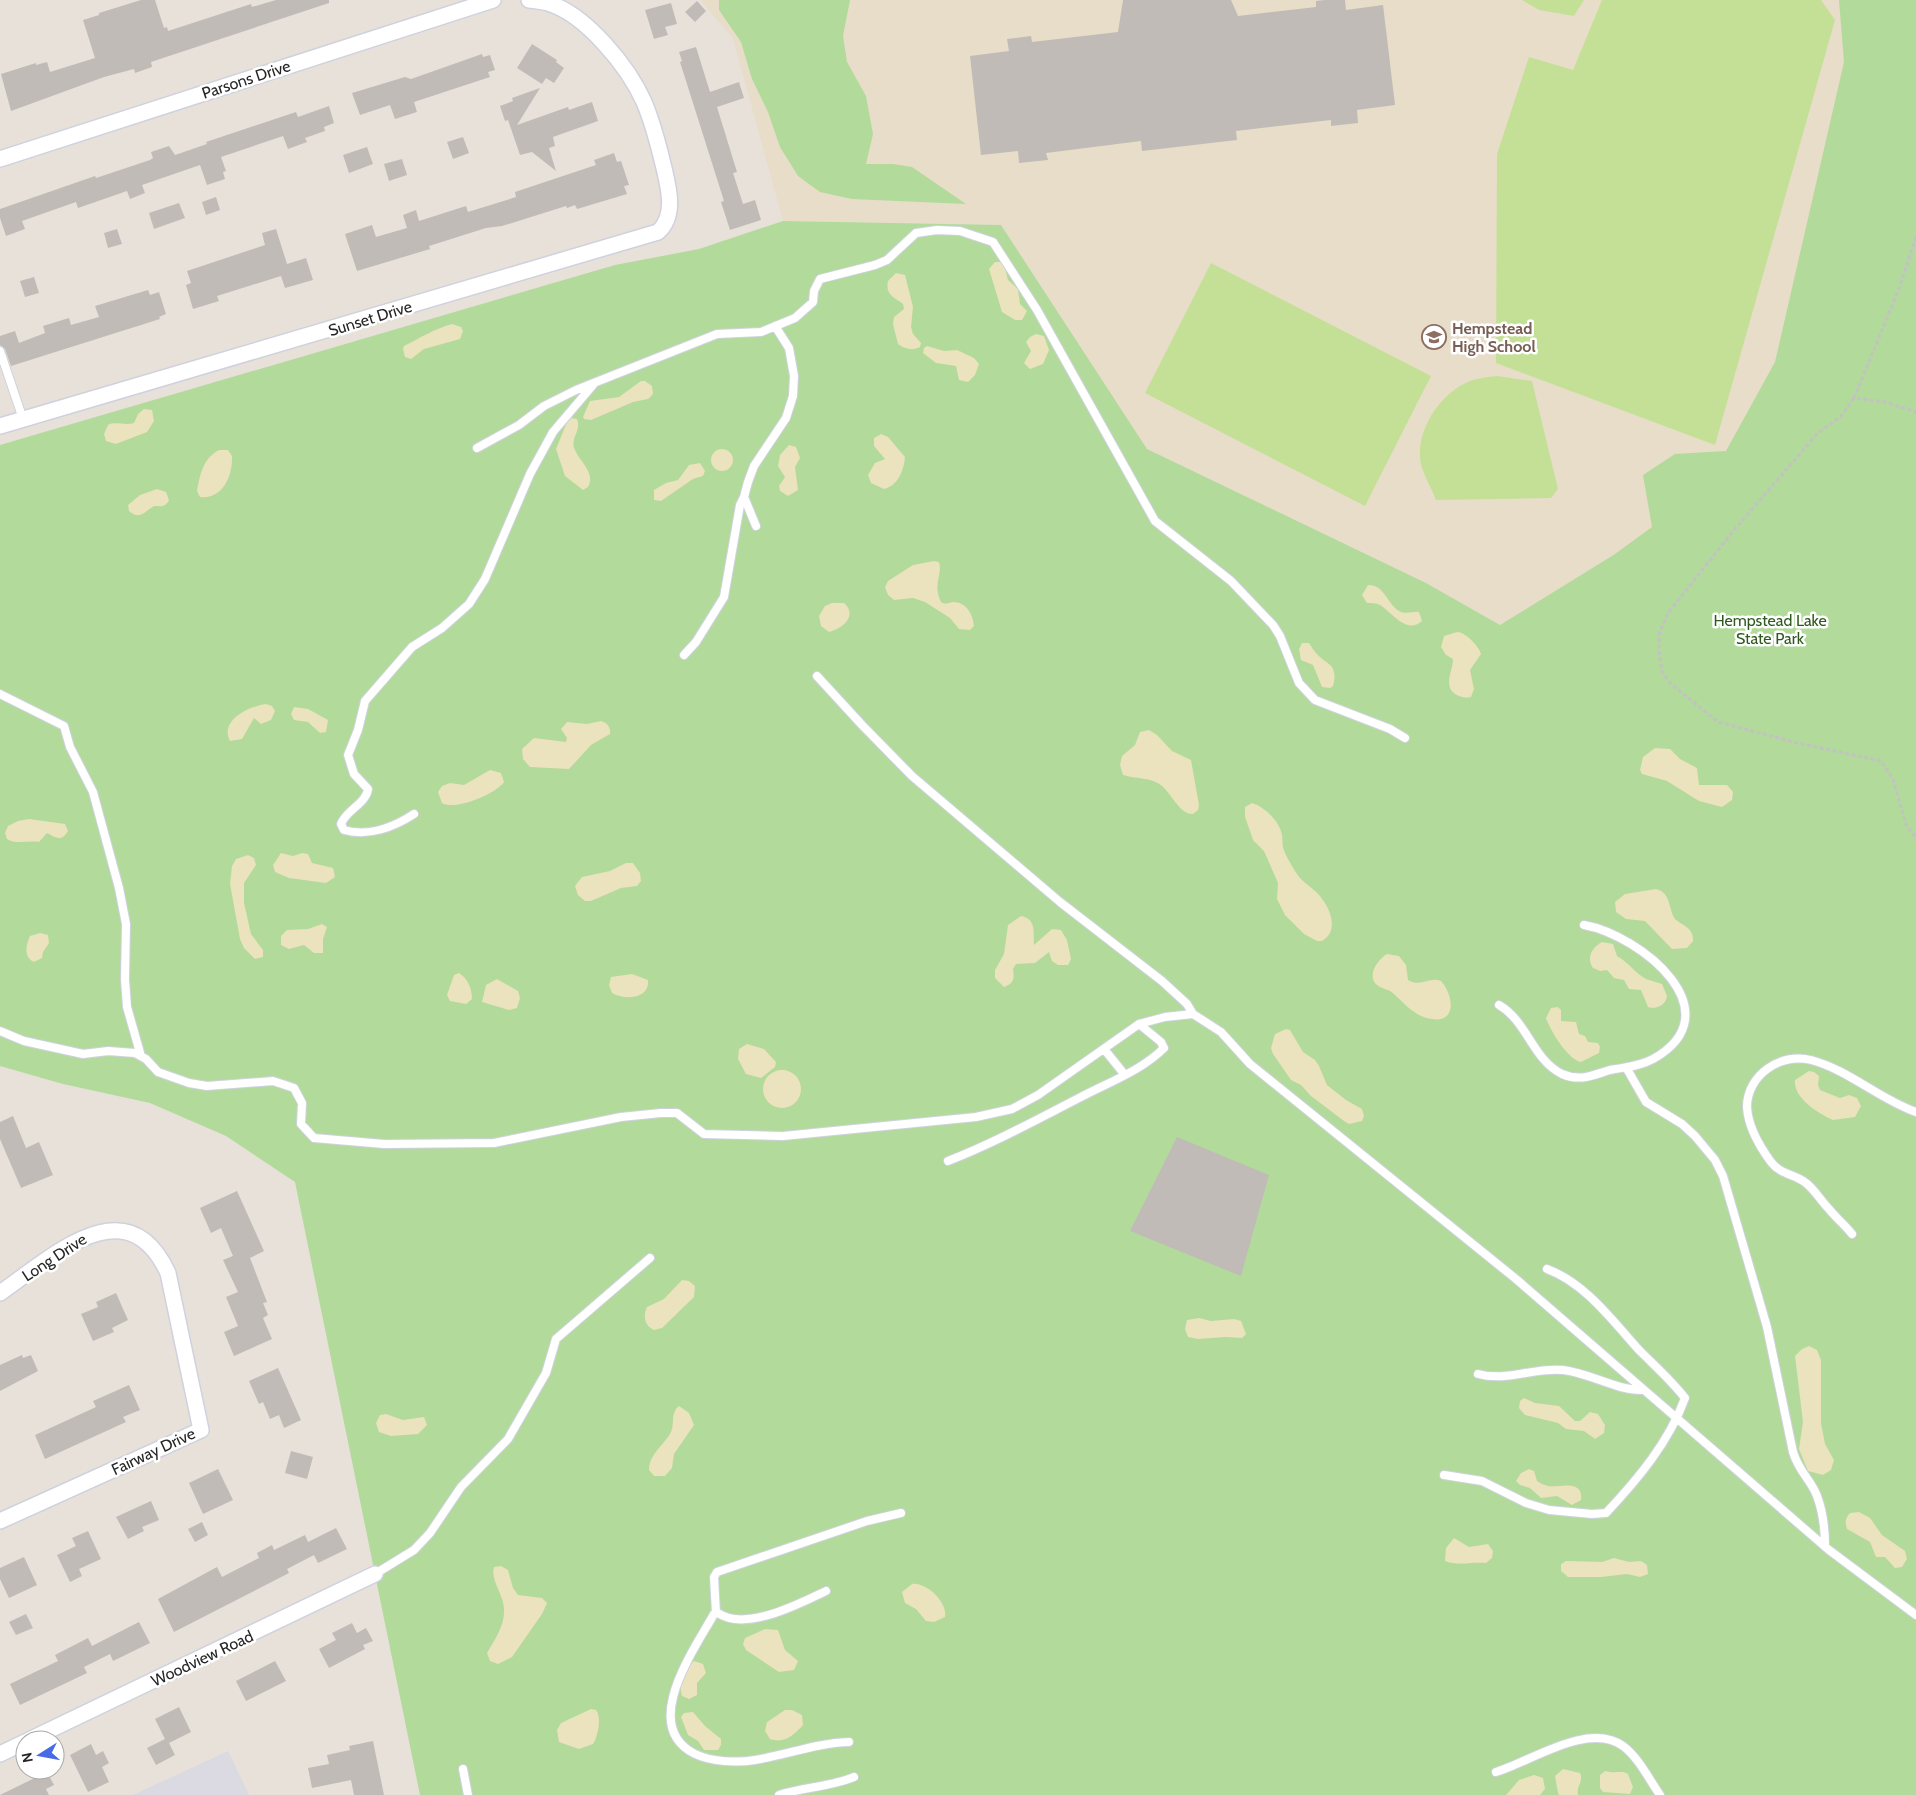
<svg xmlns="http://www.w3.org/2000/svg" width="1916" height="1795" font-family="Cabin,sans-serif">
  <rect width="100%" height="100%" fill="#e8e1d9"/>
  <path fill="#dbd9e1" d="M228 1751 249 1795H133Z"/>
  <path fill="#e8ddc9" d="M700 0H1899L1754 468 1500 625 1426 583 1147 449 1001 225 783 221 733 39Z"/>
  <path fill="#b2da9a" d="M719 0H850L843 36 847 62 866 96 873 134 866 164H893L912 167 966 204 852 199 820 192 798 176 780 147 768 112 752 79 741 42 719 10Z
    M1839 0H1916V1795H420L295 1182 226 1136 150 1103 63 1084 0 1066V445L615 265 699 249 783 221 1001 225 1147 449 1426 583 1500 625 1615 554 1652 527 1643 475 1675 454 1726 451 1775 362 1844 62Z"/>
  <path fill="#ebe2be" d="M995 262H1001L1005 268 1008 280 1018 289 1020 304 1027 311 1022 320H1015L1002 312 989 269Z
    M896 273 905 275 913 307 911 327 913 334 921 343 920 347C912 351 905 349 898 344L893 324 894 317 904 309 903 304C894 297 885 295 888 281Z
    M452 324 461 327 463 331 460 339 424 349 411 359 405 357 403 349 404 346C420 338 434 329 452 324Z
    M1036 334 1044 336 1049 350 1043 364 1030 369 1024 363 1031 351 1026 342 1030 337Z
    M927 346 944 351 957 350 974 358 979 364 975 375 968 382 959 380 956 366 936 363 923 353 924 348Z
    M641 381H645L652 386 653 394 648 399 633 402 591 420 584 419 583 417 590 401 619 397Z
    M144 409 152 410 154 421 147 432 116 444 106 441 104 434 108 425C116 421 125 426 134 423L138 414Z
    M571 418 577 419C582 431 569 439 575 450 580 462 596 473 588 487L583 490 565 476 556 449 567 422Z
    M881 434 888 437 905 457C904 470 898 486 884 489L871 483 868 475 875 463 885 459 874 446V438Z
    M789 445 796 447 800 458 795 467 798 490 788 496 780 491 779 486 785 477 778 466 780 455Z
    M711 460a11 11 0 1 1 22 0a11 11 0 1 1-22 0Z
    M219 450H228L232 456C233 475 223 500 200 497L197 491C200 475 203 458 219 450Z
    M700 463 705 471 703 476 693 479 661 501 654 500V490L666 483 678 480 689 465Z
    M157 489 166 492 169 500C165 508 161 506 154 506 145 511 140 521 129 511L128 505 140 495Z
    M934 561 939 562C943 575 932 584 941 602 946 605 947 603 953 602 967 602 973 615 974 626L970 630 959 629 950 618 925 602 913 598 894 600 888 595 885 587 888 581 913 565Z
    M1368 585C1385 585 1387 604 1399 611 1405 615 1413 611 1419 612L1422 621C1406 635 1392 612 1380 605 1376 603 1371 603 1367 603L1362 595Z
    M832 603H844C858 615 843 629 829 632L821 626 819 616 825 606Z
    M1457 632C1465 632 1479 646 1481 654L1470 670 1474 689 1471 697C1467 698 1464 698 1459 696 1441 688 1453 672 1453 659L1446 655 1441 647 1444 636Z
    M1302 643H1309C1312 647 1313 650 1316 653 1326 665 1339 663 1333 686L1330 688 1322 687 1313 665 1301 660 1299 649Z
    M266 704 272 706 275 711 271 720 261 724 254 718 242 739 230 741C219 720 250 706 266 704Z
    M294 707 308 709 328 720 326 732 320 733 308 722 294 720 291 714Z
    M601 721C608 723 611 728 610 734L591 745 569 769 530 767 523 759 522 749 534 738 566 742 567 738 561 729 567 722 587 724Z
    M1149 730 1157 735 1172 751 1191 760 1199 805 1198 810 1193 814C1180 815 1171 793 1162 786 1151 777 1136 779 1123 775L1120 765 1122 756 1135 745 1140 732Z
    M1655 748 1670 749 1680 759 1697 768 1699 785H1727L1733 792 1732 800 1722 807 1699 801 1667 781 1642 774 1640 770 1643 757Z
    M490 770 501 773 504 782C496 794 455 811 442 803L438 792 442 786 450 783 464 785Z
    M1252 803C1265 807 1280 822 1282 835 1283 839 1282 843 1283 847 1285 855 1291 864 1295 871 1301 882 1311 886 1319 895 1330 907 1340 931 1322 941H1317L1304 934 1285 915 1277 899 1278 883 1264 851 1253 840 1251 834 1245 817V807Z
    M29 819 65 824 68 831C61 843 55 837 47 833L39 842C28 840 16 845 7 839L5 833 8 826 18 821Z
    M281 853 293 856 302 853 308 854 312 863 333 868 335 877 326 883 289 878 275 872 273 865Z
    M248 855 254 858 256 865 244 883V903L251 934 263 950V957L255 959 244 948 240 939 230 884 232 866 236 859Z
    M626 863H633L640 873 641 881 637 886 621 888 591 901H585L578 895 575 886 582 877 610 871Z
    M1656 889C1671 892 1668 908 1675 919 1683 926 1694 928 1693 941L1687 948 1672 949 1645 921 1626 919 1616 912 1615 902 1625 894Z
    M1021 916C1037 919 1033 933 1034 945L1052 929 1061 930 1067 940 1071 959 1068 965H1058L1052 961 1049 952 1035 963 1016 964 1013 969C1014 978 1015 983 1004 987L995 978V970L1004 954 1008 925Z
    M322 924 327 927 323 939V953H314L304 945 289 949 281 945V936L287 930 308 929Z
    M40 933 48 935 49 943 43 952 42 958 34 962C23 957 26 945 30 936Z
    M1602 942 1613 944 1617 956C1628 962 1635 973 1646 979 1651 981 1657 982 1662 984L1667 996C1666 1005 1656 1010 1648 1007L1641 990 1629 989 1624 980 1614 978 1607 970 1600 971 1593 968C1586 958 1592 947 1602 942Z
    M1387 954 1399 956 1406 965 1408 980C1421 988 1429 976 1441 981 1453 994 1458 1023 1432 1019 1415 1017 1405 1004 1394 994 1389 989 1382 989 1377 985 1366 976 1378 959 1387 954Z
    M459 973C468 979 472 988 472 999L466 1004 450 1001 447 995 454 975Z
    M632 974 648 980C650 1000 623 1000 612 993L609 985 611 977Z
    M497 979 518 991 520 998 517 1008 509 1010 482 1002 486 985Z
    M1558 1007 1561 1010V1021L1576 1022 1579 1034 1585 1036 1588 1042 1598 1043 1600 1047 1599 1053 1581 1062C1568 1060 1550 1030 1546 1018L1551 1008Z
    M1286 1029 1290 1030 1303 1052 1315 1060 1319 1066 1327 1085 1346 1100 1362 1109 1364 1116 1362 1121 1349 1124 1344 1121 1311 1096 1301 1085 1291 1080 1273 1054 1271 1048 1275 1034Z
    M747 1044 764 1049 776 1062 775 1067 761 1078 746 1074 738 1059 739 1049Z
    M763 1089a19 19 0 1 1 38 0a19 19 0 1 1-38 0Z
    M1809 1071 1814 1072 1819 1076 1818 1085 1820 1090 1840 1098 1849 1095 1857 1098 1861 1106 1855 1117 1833 1120C1819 1114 1793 1098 1795 1080Z
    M682 1280 689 1281 695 1286 694 1297 662 1328 654 1330C644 1326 643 1315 647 1307L664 1299Z
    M1199 1318 1211 1321 1234 1319 1241 1321 1246 1334 1242 1338 1225 1337 1198 1339 1188 1337 1185 1329 1187 1320Z
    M1809 1346 1817 1350 1821 1360V1423L1825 1444 1834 1460 1831 1470 1823 1475 1808 1471 1799 1449 1803 1422 1795 1356 1802 1349Z
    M1524 1398 1535 1403 1559 1406 1575 1421H1580L1590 1412 1598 1414 1605 1425 1604 1433 1595 1439 1584 1431 1566 1429 1558 1423 1525 1415 1519 1408 1520 1401Z
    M679 1406 689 1413 694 1425 674 1454 672 1468 665 1476H654L649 1470C649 1454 665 1444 671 1432 675 1424 670 1413 679 1406Z
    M386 1414 403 1420 424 1417 427 1425 418 1434 391 1436 379 1432 376 1423 380 1415Z
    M1529 1469 1534 1471 1537 1481C1540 1483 1544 1485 1548 1486 1557 1488 1584 1478 1581 1500L1572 1505 1557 1496 1541 1498 1530 1488 1520 1485 1516 1481 1521 1473Z
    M1859 1512 1870 1518 1882 1535 1905 1551 1907 1559 1902 1567 1895 1568 1885 1557H1876L1870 1542 1847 1529C1845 1522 1845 1518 1850 1513Z
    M1454 1538 1469 1547 1488 1544 1493 1551 1492 1558 1486 1563C1473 1562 1456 1566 1445 1561L1446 1548Z
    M1614 1558 1629 1562 1641 1561 1647 1565 1648 1574 1640 1577 1627 1574 1601 1577H1568L1561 1571V1564L1566 1561 1602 1562Z
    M501 1566 508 1570 513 1588 518 1595 542 1598 547 1603 542 1614 512 1657 498 1664 490 1661 487 1653C495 1639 505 1625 504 1609 504 1595 490 1580 494 1567Z
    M912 1584C927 1582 948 1603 945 1617L934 1622 926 1621 916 1609 905 1603 902 1592Z
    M765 1629 778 1630 785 1650 798 1661 794 1670 779 1672 746 1650 743 1644 745 1638Z
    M694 1661 703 1664 706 1673 697 1683V1695L689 1699 682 1696C678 1685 685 1668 694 1661Z
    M591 1709 596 1710C602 1718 598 1736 593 1744L579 1749 559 1742 557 1730 561 1723Z
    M785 1710H792L802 1715 803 1725C794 1735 784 1744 770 1739L765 1731 767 1722Z
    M693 1712 705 1726 721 1739V1745L718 1750H704L698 1741 688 1735 681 1717 684 1713Z
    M1563 1769 1580 1773C1584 1782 1576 1786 1578 1795H1559L1558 1793 1555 1776Z
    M1605 1771C1615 1774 1622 1770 1628 1774L1633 1787 1630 1794 1603 1792 1600 1788V1775Z
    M1534 1775 1543 1778 1545 1789 1540 1795H1506L1519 1780Z"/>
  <path fill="#c4e097" d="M1522 0H1584L1574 16 1539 10Z
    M1602 0H1821L1835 20 1715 445 1496 363 1497 154 1529 57 1573 70Z
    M1211 263 1431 376 1365 506 1145 393Z
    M1497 376 1532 381 1558 489 1551 498 1436 500C1432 490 1426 479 1422 468 1412 435 1439 393 1470 381 1479 378 1488 377 1497 376Z"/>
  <path fill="#c0bbb6" d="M141 0H155L164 28 167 27 168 31 251 4 252 7 276 0H329V3L151 62 152 67 135 73 134 69 104 77 11 111 1 74 36 63V65L47 62 50 72 95 58 83 20 99 15V13Z
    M1123 0H1231L1238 16 1316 7V1L1325 0H1345L1346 10 1383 5 1395 105 1357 110 1358 123 1331 126V120L1236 131 1237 140 1142 151 1141 141 1046 153 1048 160 1019 163 1018 151 981 155 970 56 1009 51 1007 39 1031 36 1032 42 1118 32Z
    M697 1 706 11 695 22 685 12Z
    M671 3 677 24 665 27 668 35 654 39 645 10Z
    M532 44 557 60 556 62 564 68 554 83 546 78 542 84 517 68Z
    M696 47 710 92 739 82 744 98 717 107 737 172 733 173 743 204 755 200 761 220 730 230 721 202 724 201 680 62 682 61 679 52Z
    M482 54 483 57 490 55 495 70 488 72 490 77 414 102 417 112 395 119 390 105 360 115 352 93 405 77 411 79Z
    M540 88 517 125 568 107 569 110 592 102 598 121 553 137 555 146 549 148 556 171 532 152 520 155 508 120 505 121 500 106 513 101 512 98Z
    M329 106 334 123 324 127 325 131 305 138 307 142 288 149 283 136 221 157 226 171 223 172 225 179 207 185 200 165 142 185 145 193 130 199 127 191 78 208 76 202 22 221 25 229 6 236 0 218V209L95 176 96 178 150 160 153 158 151 152 169 146 175 155 207 144 206 142 296 112 298 117Z
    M463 137 469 153 453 159 447 142Z
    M367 147 373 164 349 173 343 155Z
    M614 153 617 162 621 161 629 185 624 186 627 194 577 209 575 205 567 208 566 206 502 226 486 228 429 246 430 249 357 271 345 234 372 225 376 237 407 228 403 215 416 210 419 221 466 206 468 212 516 197 515 192 596 165 594 160Z
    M402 159 407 175 389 181 384 164Z
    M216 197 220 210 206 215 202 202Z
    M179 203 185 218 154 229 149 213Z
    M117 229 122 244 108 248 104 233Z
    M276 229 287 264 306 258 313 280 285 288 281 276 217 296 219 301 193 309 186 285 191 283 187 271 265 245 262 233Z
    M34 277 39 293 25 297 20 281Z
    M148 290 150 295 159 292 166 314 159 317 160 319 11 366 5 349 0 345V336L15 331 19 343 45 333 43 326 69 318 71 325 99 317 95 306Z
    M13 1116 26 1148 39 1142 53 1175 21 1188 0 1139V1122Z
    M1177 1137 1269 1175 1241 1276 1130 1231Z
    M237 1191 264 1251 250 1258 267 1302 263 1303 268 1315 263 1318 272 1339 234 1356 224 1332 238 1326 226 1297 238 1292 223 1260 233 1256 221 1228 211 1233 200 1208Z
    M116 1293 128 1320 112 1328 114 1332 93 1341 81 1314 98 1307 96 1302Z
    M22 1355 23 1358 31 1355 38 1371 0 1391V1365Z
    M278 1368 301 1420 284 1428 279 1415 270 1419 263 1402 259 1404 249 1381Z
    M129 1385 140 1410 123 1417 126 1422 45 1459 35 1435 96 1407 93 1401Z
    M291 1451 313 1457 307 1479 285 1473Z
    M218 1469 233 1500 203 1514 189 1483Z
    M151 1501 159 1520 142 1527 144 1531 128 1539 116 1517Z
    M202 1522 208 1535 195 1542 188 1529Z
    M336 1528 347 1549 318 1563 314 1555 287 1569 289 1573 174 1632 158 1599 217 1567 222 1577 259 1558 257 1553 272 1545 274 1550 305 1535 308 1542Z
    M88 1531 101 1559 79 1569 82 1576 70 1582 57 1555 76 1546 72 1538Z
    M24 1557 37 1585 9 1598 0 1579V1568Z
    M26 1614 33 1628 16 1635 9 1622Z
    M139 1622 150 1643 113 1661 110 1654 84 1667 87 1673 20 1705 10 1684 58 1661 55 1655 88 1638 92 1646Z
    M352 1623 357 1633 366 1628 373 1641 363 1645 365 1649 329 1668 319 1649 336 1640 332 1633Z
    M275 1661 286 1681 246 1701 236 1681Z
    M179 1707 191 1732 169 1743 175 1755 156 1765 147 1748 165 1739 155 1719Z
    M373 1741 384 1795H354L351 1780 312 1788 308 1768 329 1764 327 1755 350 1750 349 1746Z
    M91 1744 96 1755 103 1751 109 1763 102 1767 109 1782 88 1792 70 1755Z
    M47 1772 54 1785 46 1789 49 1795H0Z"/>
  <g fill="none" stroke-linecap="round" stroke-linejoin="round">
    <defs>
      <path id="lane" d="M0 351 23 419
        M477 448 519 425 544 406 576 390 717 334 761 332 795 318 813 302 814 291 820 279 875 265 887 260 916 233 937 230 960 231 993 242 1037 310 1155 521 1231 581 1273 625 1280 636 1299 683 1315 700 1390 729 1405 738
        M756 526 744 497 748 482 754 466 786 418 793 396 794 376 789 348 775 326
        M684 655 696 642 724 597 740 505 744 497
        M817 676 862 725 912 776 1060 902 1162 981 1187 1004 1193 1014 1221 1032 1250 1064 1516 1279 1829 1550 1916 1615
        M0 694 64 726 70 747 93 792 119 888 126 924 125 980 127 1007 141 1056
        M414 814C394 827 368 837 344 830L341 824C346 810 366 804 368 789L354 774 348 755 358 730 365 701 412 647 442 628 469 604 485 579 530 474 553 432 593 385
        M1499 1005C1527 1021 1533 1060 1562 1074 1580 1082 1593 1075 1610 1070 1625 1067 1638 1067 1653 1059 1736 1012 1640 935 1584 925
        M0 1031 24 1041 83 1054 108 1051 135 1053 146 1059 158 1072 189 1083 207 1086 273 1081 294 1088 302 1103 301 1124 314 1138 384 1144 494 1143 621 1117 661 1113H677L704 1134 783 1136 976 1117 1012 1109 1038 1095 1139 1024 1165 1017 1193 1014
        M1104 1049 1125 1075
        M1627 1069 1646 1102 1682 1124 1695 1136 1715 1160 1723 1176 1767 1327 1793 1452C1799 1472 1811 1480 1817 1496 1823 1512 1825 1530 1825 1546
        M948 1161C994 1143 1036 1120 1079 1098 1107 1083 1141 1071 1164 1048L1161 1042 1139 1024
        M1852 1234C1845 1225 1836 1218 1829 1209 1821 1201 1815 1190 1806 1183 1795 1174 1781 1175 1771 1162 1760 1147 1748 1126 1747 1107 1747 1075 1781 1052 1811 1060 1849 1070 1879 1099 1916 1112
        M1478 1374C1507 1382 1534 1367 1563 1370 1590 1373 1615 1390 1642 1390
        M1444 1475 1482 1481 1526 1503 1549 1510 1592 1514 1606 1513C1638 1479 1669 1442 1685 1398 1671 1380 1655 1366 1639 1350 1612 1320 1585 1283 1547 1269
        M375 1574 414 1550 430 1533 461 1487 508 1439 546 1373 556 1339 650 1258
        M826 1591C799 1604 745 1632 718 1613L714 1614C694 1650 639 1726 695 1754 712 1762 737 1763 755 1760 787 1755 816 1743 849 1742
        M716 1613 714 1577 717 1572 867 1521 901 1513
        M463 1769 468 1795
        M1496 1772C1530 1762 1588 1721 1623 1746 1638 1757 1649 1779 1660 1795
        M779 1795C804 1787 830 1787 854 1777"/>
      <path id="street" d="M0 159 493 0
        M0 426 658 232C676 216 669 189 664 168 659 147 653 123 644 102 629 68 586 14 548 3 542 1 536 1 529 0
        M0 1293C51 1258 127 1184 168 1273L201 1430 0 1521
        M29 1740 375 1574
        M0 1754 25 1742"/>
    </defs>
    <use href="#lane" stroke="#cfd2de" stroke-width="10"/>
    <use href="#street" stroke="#cfd2de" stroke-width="18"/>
    <path stroke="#c2c2c2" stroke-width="3" stroke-dasharray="4 2.5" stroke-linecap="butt" d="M1916 237 1899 289 1854 398 1885 402 1916 412
      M1854 398 1842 415 1817 434 1734 530 1668 613 1659 634V652L1662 672 1669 682 1718 722 1798 743 1881 761 1893 779 1906 825 1916 838"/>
    <use href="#lane" stroke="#fff" stroke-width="8"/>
    <use href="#street" stroke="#fff" stroke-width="15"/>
  </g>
  <defs>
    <symbol id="school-ring" viewBox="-11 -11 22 22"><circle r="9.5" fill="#fff" stroke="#8d6e63" stroke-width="1.5"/><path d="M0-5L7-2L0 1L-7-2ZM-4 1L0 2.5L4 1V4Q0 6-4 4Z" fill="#8d6e63"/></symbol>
  </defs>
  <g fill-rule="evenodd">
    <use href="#school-ring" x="1420" y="323" width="28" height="28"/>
  </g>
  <g text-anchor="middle" stroke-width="5" stroke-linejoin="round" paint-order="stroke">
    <g font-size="16" fill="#262626" stroke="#fff">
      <text transform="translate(246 79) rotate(-18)" y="6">Parsons Drive</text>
      <text transform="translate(370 318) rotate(-17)" y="6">Sunset Drive</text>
      <text transform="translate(54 1257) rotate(-33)" y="6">Long Drive</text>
      <text transform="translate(153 1451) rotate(-25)" y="6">Fairway Drive</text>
      <text transform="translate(202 1658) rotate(-25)" y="6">Woodview Road</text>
    </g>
    <g font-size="16" font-weight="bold" fill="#785e54" stroke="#fff" text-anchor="start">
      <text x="1452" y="334">Hempstead<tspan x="1452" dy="18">High School</tspan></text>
    </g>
    <g font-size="16" fill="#2e5a1f" stroke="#fff">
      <text x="1770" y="626">Hempstead Lake<tspan x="1770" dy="18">State Park</tspan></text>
    </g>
  </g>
  <g transform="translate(40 1755) rotate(259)"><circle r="24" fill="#ffffff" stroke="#a8a8a8"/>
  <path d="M0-4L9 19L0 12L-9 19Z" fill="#476be6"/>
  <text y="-8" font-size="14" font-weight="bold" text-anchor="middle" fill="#262626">N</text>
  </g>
</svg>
